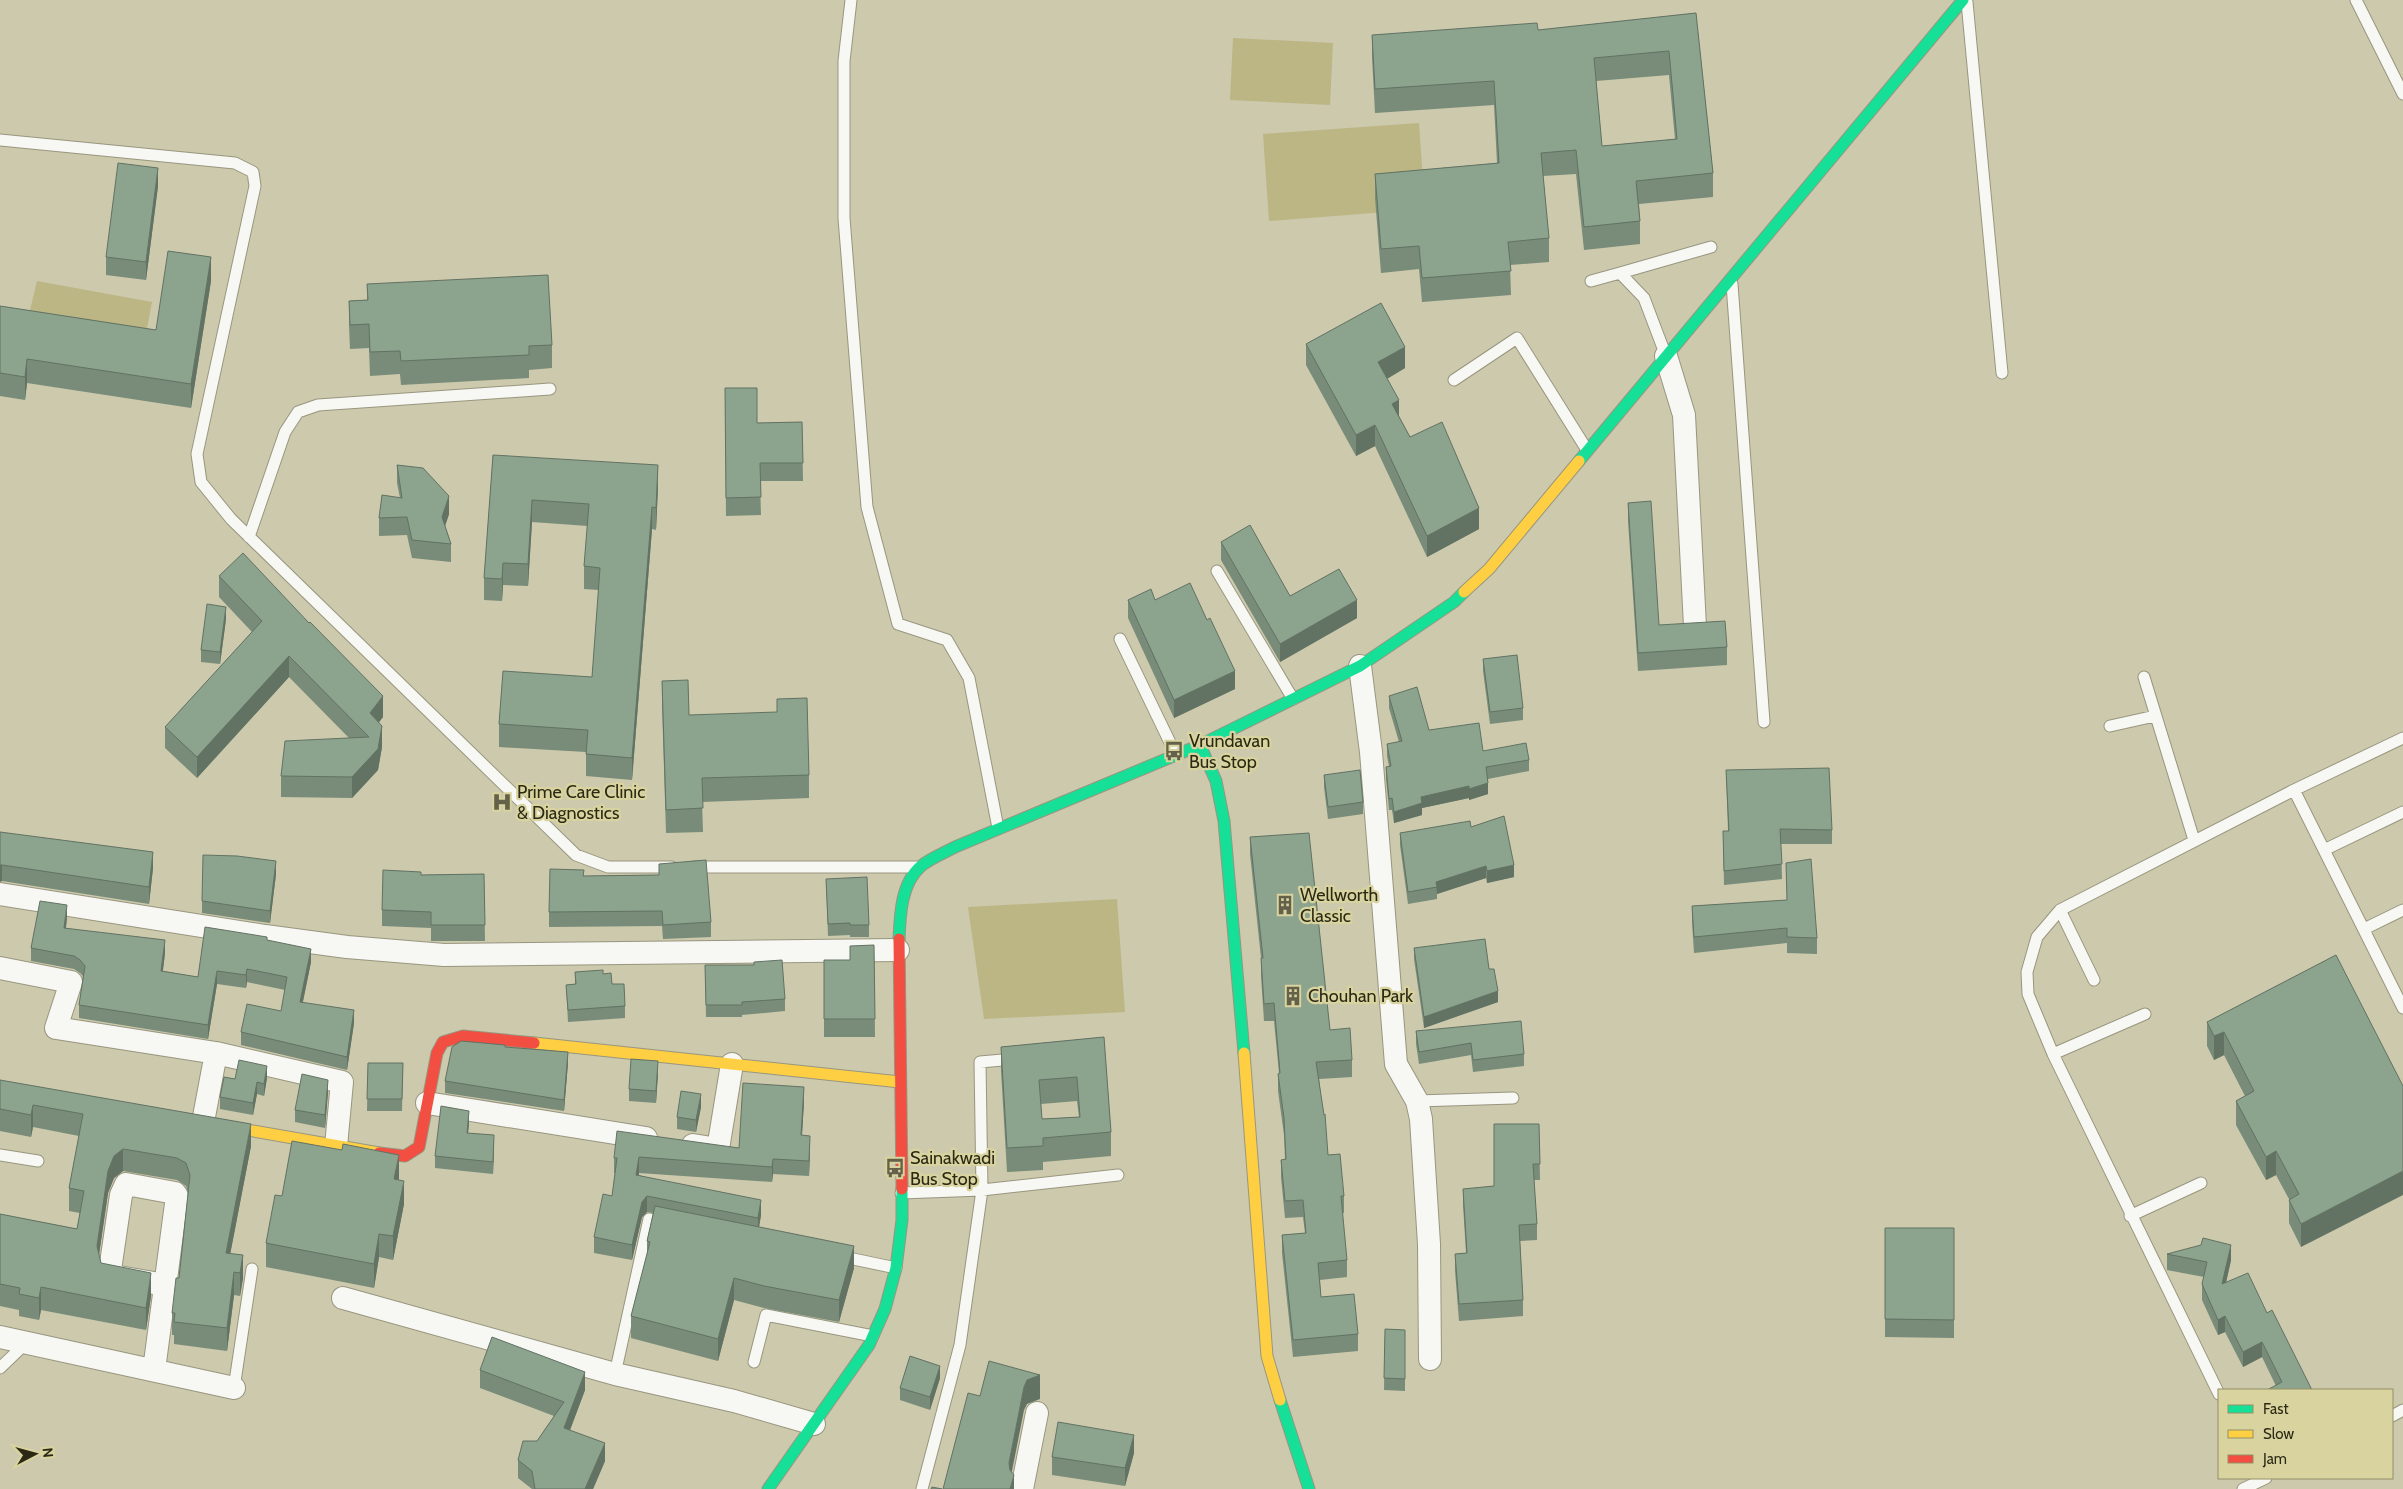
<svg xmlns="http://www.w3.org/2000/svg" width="2403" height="1489" font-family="Cabin,sans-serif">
  <rect width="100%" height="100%" fill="#ccc9ac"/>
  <path fill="#bcb684" d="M1233 38 1333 43 1330 105 1230 100Z
    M1419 123 1425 209 1269 221 1263 134Z
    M37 281 152 302 144 344 27 323Z
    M1117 899 1125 1012 984 1019 968 907Z"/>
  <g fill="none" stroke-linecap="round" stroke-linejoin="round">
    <defs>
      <path id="lane" d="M851 0 844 61V218L867 507 898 624 947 640 969 678 998 828
        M2356 0 2403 94
        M1967 2 2002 373
        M0 140 235 163 253 172 255 186 197 454 201 482 231 519 576 855 608 867H672
        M1620 273 1711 247
        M1591 281 1620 273 1644 298 1666 356
        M1732 284 1764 722
        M1454 380 1517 338 1587 450
        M249 537 285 432 298 412 318 405 550 389
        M1217 571 1293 699
        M1120 639 1176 755
        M2144 677 2194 840
        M2110 726 2155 716
        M2403 738 2294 790 2403 1008
        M2324 850 2403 812
        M693 867H917
        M2060 910 2094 980
        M2364 929 2403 910
        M2053 1054 2145 1014
        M1417 1101 1513 1098
        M0 1155 38 1161
        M901 1193 982 1190 1118 1175
        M2130 1216 2201 1183
        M839 1256 896 1268
        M754 1362 766 1315 873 1336
        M0 1368 26 1343
        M615 1374 649 1219 666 1222
        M234 1388 252 1269
        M2219 1394 2053 1054 2028 994 2027 972 2037 937 2060 910 2294 790
        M2392 1416 2403 1410
        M922 1489 960 1345 982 1190 980 1062 1014 1059
        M2243 1489 2266 1478"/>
      <path id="street" d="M1666 356 1684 415 1695 626
        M1360 666 1371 752 1396 1064 1417 1101 1421 1119 1429 1244 1430 1359
        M0 894 265 936 347 947 444 955 898 950
        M0 968 71 982 56 1028 216 1053 342 1082 336 1146
        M427 1103 646 1138
        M203 1122 216 1053
        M693 1145 718 1149 732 1064
        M343 1298 615 1374 734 1401 814 1424
        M0 1337 234 1388
        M154 1370 177 1196 175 1193 126 1184 121 1195 110 1270 113 1276 165 1285
        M1022 1489 1037 1413"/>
      <path id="fast" d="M1579 461 1963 0
        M1200 745 1216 781 1224 821 1244 1053
        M899 939C900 915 901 883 921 866 931 858 944 853 955 847L1200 745 1360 666 1454 602 1464 592
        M1280 1400 1309 1489
        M768 1489 869 1345 885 1309 896 1268 902 1220V1189"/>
      <path id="slow" d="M1464 592 1489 569 1579 461
        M534 1043 900 1082
        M1244 1053 1267 1356 1280 1400
        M213 1124 379 1153"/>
      <path id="jam" d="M899 939 902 1189
        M379 1153 405 1156 419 1147 437 1053 443 1042 463 1036 534 1043"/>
    </defs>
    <use href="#lane" stroke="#98967f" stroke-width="13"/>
    <use href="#street" stroke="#98967f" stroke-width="24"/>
    <use href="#fast" stroke="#98967f" stroke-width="13"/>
    <use href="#slow" stroke="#98967f" stroke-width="13"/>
    <use href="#jam" stroke="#98967f" stroke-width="13"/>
    <use href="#lane" stroke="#f7f7f3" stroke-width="11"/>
    <use href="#street" stroke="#f7f7f3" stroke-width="22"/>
    <use href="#fast" stroke="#16e098" stroke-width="11"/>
    <use href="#slow" stroke="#ffcf43" stroke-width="11"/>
    <use href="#jam" stroke="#f24e42" stroke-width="11"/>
  </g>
  <path fill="#788c79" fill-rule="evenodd" d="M1696 13 1713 173V197L1639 204 1640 221V244L1584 250 1576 174 1543 176 1549 238V262L1510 265 1511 295 1422 302 1419 269 1381 273 1375 198V174L1497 163 1494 105 1375 113 1372 58V35L1538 30ZM1669 75 1675 139 1602 146 1596 81Z
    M158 186 146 280 106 275V257Z
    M211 281 191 408 27 383 25 400 0 396V306L156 330Z
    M367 284 552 345V368L529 370V378L401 385 400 374 370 376 369 348 350 349 349 325V301L367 300Z
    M1306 344 1405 368 1387 379 1399 416 1410 437 1479 529 1427 557 1375 446 1356 456 1306 365Z
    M725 388 757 423 802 422 803 481H760L761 515 726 516Z
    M493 455 658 487 656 530 652 529 632 780 586 776V752L499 747V724L592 677 599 590 584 589V566L588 526 532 522 528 586 503 585 502 601 484 600V578Z
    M397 465 449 514 445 526 451 544V562L412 558 407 535 379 536V518L400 498 397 483Z
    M1628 503 1659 625 1727 647V665L1638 671 1628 521Z
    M1221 542 1290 596 1357 618 1280 662 1221 560Z
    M219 576 383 717 379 722 382 747 378 770 352 798 281 797V776L349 738 289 677 197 778 165 748V727L252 632 219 597Z
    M1128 600H1155L1207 620 1235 689 1174 718 1128 618Z
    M226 619 220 664 201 662V650Z
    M1483 659 1523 708V720L1490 724 1483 671Z
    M662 681 689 715 809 775V798L702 802 703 832 666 833 662 705Z
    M1389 696 1429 730 1483 751 1529 760V771L1488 779V794L1469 800V798L1422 808V815L1394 823 1392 810H1389L1386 778V767L1389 766 1387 756V744L1399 742 1389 708Z
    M1726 770 1832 830V844H1781L1782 879 1724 885 1723 831H1728Z
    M1324 775 1363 802V814L1328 819 1324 787Z
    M1471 827 1514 877 1487 883 1486 878 1437 894V899L1408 904 1400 845V833Z
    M0 832 153 868 149 904 2 881Z
    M1250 837 1330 1030 1352 1060V1077L1319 1079 1328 1155 1344 1196V1213H1342L1347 1260V1277L1320 1280 1321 1297 1358 1334V1351L1293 1357 1282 1253V1235L1305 1233 1303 1217 1285 1218 1281 1177V1160L1285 1159 1284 1135 1278 1091V1074L1279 1073 1274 1021H1264L1261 976V958L1250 854Z
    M1786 863 1817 938V954L1787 953V943L1694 953 1692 922V906L1787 900Z
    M659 864 711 922V937L663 939 662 926 549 927V912L584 876 659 875Z
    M276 874 270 923 202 913V901Z
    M484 874 485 941H431V928L382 926V910L421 875Z
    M826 879 869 925V937H850V935L828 936Z
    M67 918 66 928 165 953 163 971 198 977 267 940 311 962 303 1002 354 1023 347 1070 241 1045V1032L281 1011 285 990 247 982 246 988 217 984 208 1039 79 1018V1005L83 976 80 973 74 969 31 961V948Z
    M874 945 875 1037H824V960H850Z
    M1414 948 1489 969 1498 1002 1424 1028 1414 959Z
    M2336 955 2301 1247 2289 1223V1199L2276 1175 2266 1180 2236 1125V1101L2245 1096 2224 1055 2214 1060 2207 1046V1022Z
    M705 965 785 999V1011L742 1015V1017H706Z
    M575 972 603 974 612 984 625 1006V1018L568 1022 566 985 575 984Z
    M1416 1031 1524 1054V1066L1473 1072 1471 1055 1419 1064 1416 1044Z
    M1104 1037 1111 1132V1156L1043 1162V1170L1007 1172 1001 1071V1047ZM1077 1101 1079 1117 1042 1119 1041 1104Z
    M505 1047 568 1063 564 1111 445 1093V1081Z
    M368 1063H403L402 1111H367Z
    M658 1073 656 1103 629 1101V1089Z
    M267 1078 264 1096 257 1094 253 1115 220 1109V1097L235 1079Z
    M0 1080 251 1146 230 1254 243 1278 240 1296 234 1295 227 1351 174 1344V1335H172V1313L179 1278 188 1192 186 1186 177 1180 123 1171 114 1178 108 1193 99 1255 101 1263 151 1296 146 1330 41 1310 39 1320 19 1316V1310L0 1306V1214L77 1229 80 1213 69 1211V1188L79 1136 33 1127 31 1137 0 1131Z
    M328 1092 325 1128 295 1122V1110Z
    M804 1102 802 1135 810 1151 809 1176 773 1174 772 1182 639 1173V1175L761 1215 759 1227 854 1268 839 1322 764 1308 734 1300 718 1361 631 1338V1316L647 1254V1241L653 1213 647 1212 642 1217 632 1260 594 1253V1237L612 1196 615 1173H614V1158L739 1148Z
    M701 1107 696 1132 677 1129V1117Z
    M469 1123 468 1133 494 1147 493 1174 435 1168V1156Z
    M1539 1124 1540 1180H1534L1537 1224V1240L1520 1241 1523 1300V1316L1459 1321 1455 1271V1254L1466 1253 1463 1205V1189L1494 1186Z
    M398 1179 404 1204 393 1260 379 1257 374 1288 266 1267V1243L282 1196Z
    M1885 1228H1954V1338L1885 1337Z
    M2167 1254 2231 1260 2226 1283 2267 1313 2312 1390 2276 1386 2262 1357 2243 1367 2225 1332 2218 1335 2202 1300V1284L2204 1277 2167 1270Z
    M1385 1329 1405 1330V1391L1384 1390Z
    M480 1370 585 1390 570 1430 605 1461 593 1489H532L518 1478V1460L537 1441 554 1416 480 1388Z
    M940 1378 930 1410 900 1400V1388Z
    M1134 1453 1125 1486 1052 1475V1457Z"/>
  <path fill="#627263" d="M158 168V186L146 280V262Z
    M211 257V281L191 408V384Z
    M1405 347V368L1378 384V362Z
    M27 359V383L25 400V377Z
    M1399 400V421L1392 404Z
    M1375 425V446L1356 456V435Z
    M658 465V487L656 530V508Z
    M449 496V514L442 535V517Z
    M532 500V522L528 586V564Z
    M652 507V529L632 780V758Z
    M1479 508V529L1427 557V536Z
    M503 563V585L502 601V579Z
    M1357 600V618L1280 662V644Z
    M226 607V619L220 664V652Z
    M289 656V677L197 778V757Z
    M1235 671V689L1174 718V700Z
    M383 696V717L370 734V713Z
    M382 726V747L378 770 352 798V777Z
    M1488 783V794L1469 800V789Z
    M1469 786V798L1422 808V815L1394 823V812L1421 797Z
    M153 852V868L149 904V887Z
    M276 861V874L270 923V911Z
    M0 865H2V881L0 882Z
    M1514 865V877L1487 883V871Z
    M1486 866V878L1437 894 1436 882Z
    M67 905V918L64 941V928Z
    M165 940V953L161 984V971Z
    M311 949V962L300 1015V1002Z
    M247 969V982L246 988V975Z
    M217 971V984L208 1039V1025Z
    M1498 991V1002L1424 1028V1017Z
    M354 1010V1023L347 1070V1057Z
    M2224 1032V1055L2214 1060V1036Z
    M568 1052V1063L564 1111V1100Z
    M658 1061V1073L656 1103V1091Z
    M267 1066V1078L264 1096V1084Z
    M328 1080V1092L325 1128V1115Z
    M257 1082V1094L253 1115V1103Z
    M804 1087V1102L801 1150V1135Z
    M701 1094V1107L696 1132V1120Z
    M33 1105V1127L31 1137V1115Z
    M469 1111V1123L467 1145V1133Z
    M251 1124V1146L226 1276V1253Z
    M494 1135V1147L493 1174V1162Z
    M810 1136V1151L809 1176V1161Z
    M123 1149V1171L114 1178 108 1193 97 1268V1246L108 1171 114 1156Z
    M2276 1151V1175L2266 1180V1157Z
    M399 1155V1178L394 1202V1179Z
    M639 1157V1173L636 1190V1175Z
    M773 1159V1174L772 1182V1167Z
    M2403 1171V1195L2301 1247V1224Z
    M404 1181V1204L393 1260V1236Z
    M647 1196V1212L642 1217 632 1260V1245L642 1202Z
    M761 1200V1215L758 1233V1218Z
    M379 1234V1257L374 1288V1264Z
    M2231 1245V1260L2222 1300V1284Z
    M854 1246V1268L839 1322V1300Z
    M243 1255V1278L240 1296V1273Z
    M234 1272V1295L227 1351V1328Z
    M151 1273V1296L146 1330V1308Z
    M734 1278V1300L718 1361V1339Z
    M41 1287V1310L39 1320V1298Z
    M2225 1316V1332L2218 1335V1320Z
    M2262 1342V1357L2243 1367V1352Z
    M940 1366V1378L930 1410V1397Z
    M585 1372V1390L564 1446V1428Z
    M1040 1375V1399L1027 1404 1024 1410 1009 1486V1463L1024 1387 1027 1380Z
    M1134 1435V1453L1125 1486V1468Z
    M605 1443V1461L593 1489H585Z
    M1014 1475V1489H1010Z"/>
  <path fill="#8ca38d" stroke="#627263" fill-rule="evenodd" d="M1696 13 1713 173 1636 181 1640 221 1584 227 1576 150 1541 153 1549 238 1508 242 1511 271 1422 278 1419 246 1381 249 1375 174 1499 163 1494 81 1375 89 1372 35 1537 23 1538 30ZM1669 51 1677 139 1602 146 1594 58Z
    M118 163 158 168 146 262 106 257Z
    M168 251 211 257 191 384 27 359 25 377 0 373V306L156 330Z
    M548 275 552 345 529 346V355L401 361 400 351 370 352 369 324 350 325 349 301 368 300 367 284Z
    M1381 303 1405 347 1378 362 1399 400 1392 404 1410 437 1442 422 1479 508 1427 536 1375 425 1356 435 1306 344Z
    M725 388H757V423L802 422 803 463H760L761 497 726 498Z
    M493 455 658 465 656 508 652 507 632 758 586 754 588 730 499 724 503 671 592 677 600 568 584 566 589 504 532 500 528 564 503 563 502 579 484 578Z
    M397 465 423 468 449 496 442 517 451 544 412 540 407 517 379 518 382 495 402 498Z
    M1651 501 1659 625 1725 621 1727 647 1638 653 1628 503Z
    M1250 525 1290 596 1339 569 1357 600 1280 644 1221 542Z
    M243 553 309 623 310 622 383 696 370 713 382 726 378 749 352 777 281 776 285 741 369 737 289 656 197 757 165 727 262 621 219 576Z
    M1190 583 1207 620 1210 618 1235 671 1174 700 1128 600 1151 589 1155 600Z
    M207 604 226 607 220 652 201 650Z
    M1517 655 1523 708 1490 712 1483 659Z
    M688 680 689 715 777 712V699L807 698 809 775 702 778 703 808 666 810 662 681Z
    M1417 687 1429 730 1479 723 1483 751 1526 743 1529 760 1486 767 1488 783 1469 789V786L1421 797 1422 803 1394 812 1392 798 1389 799 1386 767 1391 766 1387 744 1402 741 1389 696Z
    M1829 768 1832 830 1780 829 1782 864 1724 871 1723 831H1729L1726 770Z
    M1360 770 1363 802 1328 807 1324 775Z
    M1504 816 1514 865 1487 871 1486 866 1436 882 1437 887 1408 892 1400 833 1470 821 1471 827Z
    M0 832 153 852 149 887 2 865H0Z
    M1309 833 1330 1030 1350 1028 1352 1060 1316 1062 1324 1115 1325 1114 1328 1155 1340 1154 1344 1196H1341L1347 1260 1318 1263 1321 1297 1354 1294 1358 1334 1293 1340 1282 1235 1306 1233 1303 1200 1285 1201 1281 1160 1286 1159 1284 1118 1278 1074 1280 1073 1274 1003 1264 1004 1261 958H1263L1250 837Z
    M203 855 237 856 276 861 270 911 202 901Z
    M1811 859 1817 938 1787 937V928L1694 937 1692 906 1787 900 1786 863Z
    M706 860 711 922 663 925 662 911 549 912 550 869 584 870 583 876 659 875V864Z
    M383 870 421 872V875L484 874 485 925H431V912L382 910Z
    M867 877 869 925H850V923L828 924 826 879Z
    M40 901 67 905 64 928 165 940 161 971 198 977 205 927 267 937V940L311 949 300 1002 354 1010 347 1057 241 1032 247 1004 281 1011 287 977 247 969 246 975 217 971 208 1025 79 1005 85 966 80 960 74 956 31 948Z
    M1485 939 1489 969H1494L1498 991 1424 1017 1414 948Z
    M874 945 875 1019H824V960H850V946Z
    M2336 955 2403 1086V1171L2301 1224 2289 1200 2299 1194 2276 1151 2266 1157 2236 1101 2254 1091 2224 1032 2214 1036 2207 1022Z
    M782 960 785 999 742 1002V1005H706L705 965H754V962Z
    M603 970V974L611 973 612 984H624L625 1006 568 1010 566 985 576 984 575 972Z
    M1521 1021 1524 1054 1473 1060 1471 1043 1419 1052 1416 1031Z
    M1104 1037 1111 1132 1043 1138V1146L1007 1148 1001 1047ZM1077 1077 1080 1117 1042 1119 1039 1080Z
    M461 1041 505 1045V1047L568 1052 564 1100 445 1081 452 1047Z
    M631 1059 658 1061 656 1091 629 1089Z
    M239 1060 267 1066 264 1084 257 1082 253 1103 220 1097 224 1077 235 1079Z
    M368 1063H403L402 1099H367Z
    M302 1074 328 1080 325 1115 295 1110Z
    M0 1080 251 1124 226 1253 243 1255 240 1273 234 1272 227 1328 174 1322 175 1313H172L176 1278H179L190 1175 186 1163 177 1158 123 1149 114 1156 108 1171 97 1246 101 1263 151 1273 146 1308 41 1287 39 1298 19 1294 20 1288 0 1284V1214L77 1229 84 1191 69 1188 83 1114 33 1105 31 1115 0 1109Z
    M743 1083 804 1087 801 1135 810 1136 809 1161 773 1159 772 1167 639 1157 636 1175 761 1200 758 1218 647 1196 642 1202 632 1245 594 1237 603 1194 612 1196 617 1158H614L617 1131 739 1148Z
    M681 1091 701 1094 696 1120 677 1117Z
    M441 1106 469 1111 467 1133 494 1135 493 1162 435 1156Z
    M1494 1124H1539L1540 1164H1533L1537 1224 1519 1225 1523 1300 1459 1304 1455 1254 1467 1253 1463 1189 1494 1186Z
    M292 1141 342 1150 343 1144 399 1155 394 1179 404 1181 393 1236 379 1234 374 1264 266 1243 275 1195 282 1196Z
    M655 1206 854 1246 839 1300 764 1286 734 1278 718 1339 631 1316 650 1242 647 1241Z
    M1885 1228H1954V1320L1885 1319Z
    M2203 1238 2231 1245 2222 1284 2248 1273 2267 1313 2272 1310 2312 1390H2267L2282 1382 2262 1342 2243 1352 2225 1316 2218 1320 2202 1284 2207 1262 2167 1254 2201 1245Z
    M1385 1329 1405 1330V1379L1384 1378Z
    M492 1337 585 1372 564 1428 605 1443 585 1489H535L532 1471 518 1460 523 1441H537L564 1402 480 1370Z
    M910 1356 940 1366 930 1397 900 1388Z
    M989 1361 1040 1375 1027 1380 1024 1387 1009 1463 1010 1470 1014 1475 1010 1489H943L968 1393 980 1396Z
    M1058 1422 1134 1435 1125 1468 1052 1457Z
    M932 1487 942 1489H931Z"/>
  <defs>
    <symbol id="bus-bare" viewBox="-9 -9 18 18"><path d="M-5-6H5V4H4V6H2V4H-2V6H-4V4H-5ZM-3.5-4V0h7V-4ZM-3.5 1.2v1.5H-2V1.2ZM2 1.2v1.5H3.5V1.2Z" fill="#636149" stroke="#d9d49f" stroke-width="2.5" paint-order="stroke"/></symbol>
    <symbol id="hospital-bare" viewBox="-9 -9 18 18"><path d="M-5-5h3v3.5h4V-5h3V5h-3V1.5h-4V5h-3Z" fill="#636149" stroke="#d9d49f" stroke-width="2.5" paint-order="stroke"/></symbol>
    <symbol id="building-bare" viewBox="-9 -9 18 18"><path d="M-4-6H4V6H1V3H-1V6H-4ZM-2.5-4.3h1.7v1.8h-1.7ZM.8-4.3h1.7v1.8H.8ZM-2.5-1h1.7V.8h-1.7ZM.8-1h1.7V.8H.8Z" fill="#636149" stroke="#d9d49f" stroke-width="2.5" paint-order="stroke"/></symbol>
  </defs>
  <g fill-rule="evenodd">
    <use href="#bus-bare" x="1160" y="737" width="28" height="28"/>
    <use href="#hospital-bare" x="488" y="788" width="28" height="28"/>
    <use href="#building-bare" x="1271" y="891" width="28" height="28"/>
    <use href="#building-bare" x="1279" y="982" width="28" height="28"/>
    <use href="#bus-bare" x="881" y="1154" width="28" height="28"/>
  </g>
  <g text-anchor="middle" stroke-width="4.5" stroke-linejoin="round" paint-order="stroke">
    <g font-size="18" fill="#2b2914" stroke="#d9d49f" text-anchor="start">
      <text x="1189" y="747">Vrundavan<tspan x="1189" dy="21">Bus Stop</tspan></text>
      <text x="517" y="798">Prime Care Clinic<tspan x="517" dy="21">&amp; Diagnostics</tspan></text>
      <text x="1300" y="901">Wellworth<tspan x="1300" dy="21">Classic</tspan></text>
      <text x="1308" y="1002">Chouhan Park</text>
      <text x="910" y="1164">Sainakwadi<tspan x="910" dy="21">Bus Stop</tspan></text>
    </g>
  </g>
  <rect x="2218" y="1389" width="175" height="90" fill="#d9d49f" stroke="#939067"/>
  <rect x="2228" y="1405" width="25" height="8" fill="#16e098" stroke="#939067"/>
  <text x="2263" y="1414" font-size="15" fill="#2b2914">Fast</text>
  <rect x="2228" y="1430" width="25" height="8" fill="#ffcf43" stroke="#939067"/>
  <text x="2263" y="1439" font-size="15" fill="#2b2914">Slow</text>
  <rect x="2228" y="1455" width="25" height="8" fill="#f24e42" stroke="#939067"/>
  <text x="2263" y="1464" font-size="15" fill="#2b2914">Jam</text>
  <g transform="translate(35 1454) rotate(84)" stroke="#d9d49f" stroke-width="4" paint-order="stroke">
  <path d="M0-4L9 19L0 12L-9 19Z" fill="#2b2914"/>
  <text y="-8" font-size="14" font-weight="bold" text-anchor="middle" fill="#2b2914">N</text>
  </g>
</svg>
